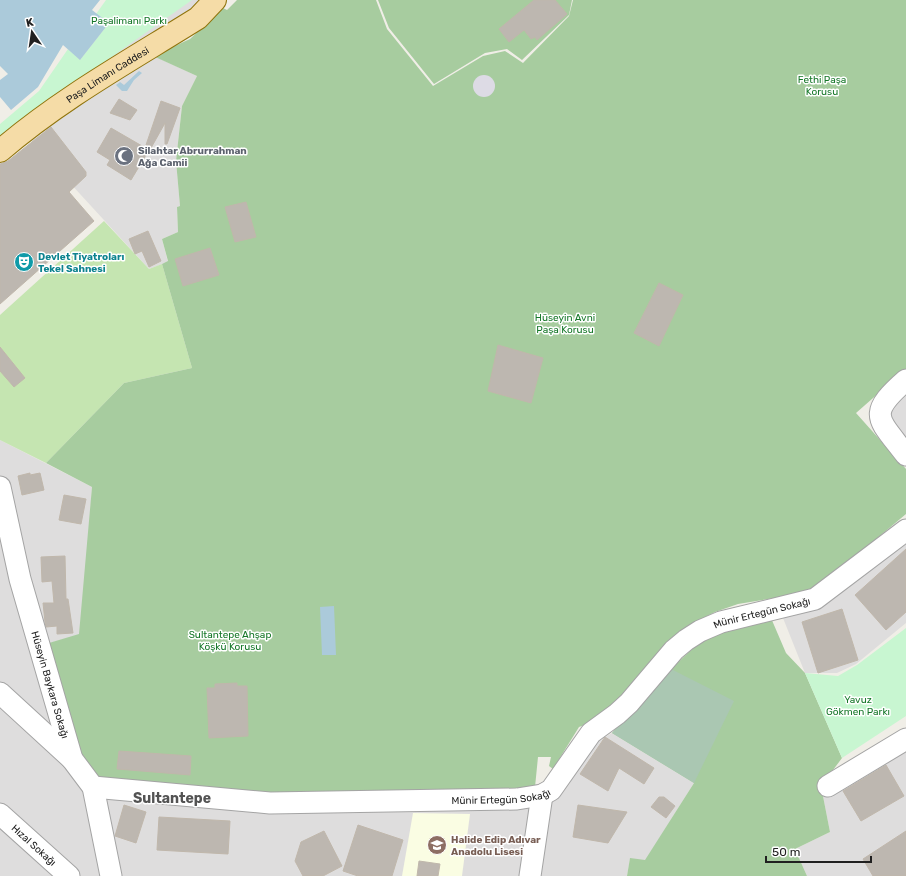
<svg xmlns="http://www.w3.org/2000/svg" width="906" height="876" font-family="Rubik,sans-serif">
  <rect width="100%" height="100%" fill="#f0eee7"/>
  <path fill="#dedddd" d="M107 0H221L154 56 197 76 182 106 176 161 180 206 177 207 178 232 162 239 168 262 149 269 23 132 0 130 38 104Z
    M906 384V447L880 406Z
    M0 440 92 487 82 634 50 643 536 784 562 789 591 746 612 733 694 783 645 861 630 859 627 876H0Z
    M906 527V623L856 664 837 673H805L779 608 814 596Z
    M906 731V876H807L795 849 830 832 821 786Z"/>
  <path fill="#fafde3" d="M413 813 470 814 462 876H402Z"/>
  <path fill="#c5e5b1" d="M104 221 149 269 162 264 192 368 124 383 46 463 0 440V315Z"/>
  <path fill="#a7cc9f" d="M237 0H376L387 29 433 86 483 56 505 51 523 63 569 16 573 0H906V369L856 413 906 469V514L863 550 805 593 738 604 715 612 688 626 598 720 579 727 553 769 549 766 551 757H538L535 787 529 788 343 792 288 795 101 779 87 769 81 758 49 643 79 634 92 487 46 463 124 383 192 368 162 264 168 261 162 239 178 232 177 207 180 206 176 161 182 106 197 76 153 56 190 39 223 8 227 10Z
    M378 0H572L569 15 522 60 507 49 485 53 434 84 389 28Z
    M771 618 786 653 805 673 842 758 821 786 830 832 795 849 807 876H627L630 858 645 860 694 783 612 733 671 669 713 629Z"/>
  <path fill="#aac7b2" d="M671 669 734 701 694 783 612 733Z"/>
  <path fill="#c8f6d1" d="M106 0H192L14 126 0 138V124L39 91 68 49 80 60 109 23 96 14Z
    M906 628V716L842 758 805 673 838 676 857 665Z"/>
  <path fill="#dddbe5" d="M473 86a11 11 0 1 1 22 0a11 11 0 1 1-22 0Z"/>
  <path fill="#abcada" d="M0 0H100L92 10 109 23 80 60 63 45 38 87 11 110 0 97V80L8 74 0 66Z
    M139 71 142 73 134 80 127 91H122L116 85 120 82 124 85Z
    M334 606 336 655H322L320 607Z"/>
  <path fill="#bdb7b0" stroke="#c0b7ab" d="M534 0H555L567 14 537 40 535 37 531 39 524 30 509 42 499 29Z
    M119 99 137 110 130 120 110 113Z
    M161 101 180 108 167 144H165V123L151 148 146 145Z
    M51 127 86 172V176L69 192 94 221 0 304V164L8 161Z
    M111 128 149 150 131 180 107 165 110 160 97 152Z
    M246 202 256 237 235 242 225 207Z
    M148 231 161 261 149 267 142 251 135 254 129 239Z
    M210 248 219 275 183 286 175 259Z
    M659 283 683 295 659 346 634 333Z
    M498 345 543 358 531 403 488 391Z
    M0 347 25 378 14 387 0 371Z
    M30 473V475L40 473 44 490 22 495 18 476Z
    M64 495 86 499 81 524 59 520Z
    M906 549V612L886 630 855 595Z
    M65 556 66 599H68L73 633 57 634V626L46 627 45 622 43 603H54L52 581 42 582 41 557Z
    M842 609 858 660 818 673 802 622Z
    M237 683V686H247L248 736 209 738 207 688H215V684Z
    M605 737 654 768 644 784 619 768 608 791 580 774Z
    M119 751 191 756 190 775 117 769Z
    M886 765 904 796 861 821 843 791Z
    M659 797H664L675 806 666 818 651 807Z
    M124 805 146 812 136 843 115 836Z
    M578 805 627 812 608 843 573 837Z
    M159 817 230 821 228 854 157 850Z
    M358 825 403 840 392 876H358L343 871Z
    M324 831 342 866 323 876H303L295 861 301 842Z
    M906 831V876H873L863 859Z
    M419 861 440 864 438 876H417Z"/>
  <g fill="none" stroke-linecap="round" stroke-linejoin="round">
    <defs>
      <g id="minor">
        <path d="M906 380C866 415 878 418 906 455"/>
        <path id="s1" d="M0 487 20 579 72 759 93 787 111 876"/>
        <path d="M0 693 72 759"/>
        <path d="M828 786 906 739"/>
        <path id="s2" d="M93 787 270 803 517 799 542 795 551 790 591 733 617 714 629 703 674 650 686 640 700 631 721 622 815 599 906 530"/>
        <path id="s3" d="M0 814 69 876"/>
        <path d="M530 876 542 795"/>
      </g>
      <g id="major">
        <path id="s4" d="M0 151C60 99 131 60 198 18L215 0"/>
      </g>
    </defs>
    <use href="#minor" stroke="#a4a4a4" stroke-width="23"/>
    <use href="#major" stroke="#90740c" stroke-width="24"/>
    <use href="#minor" stroke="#fff" stroke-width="21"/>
    <use href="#major" stroke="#f5dca7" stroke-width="22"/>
  </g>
  <defs>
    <symbol id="mosque-disc" viewBox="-11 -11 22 22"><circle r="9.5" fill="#6b7280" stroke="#fff"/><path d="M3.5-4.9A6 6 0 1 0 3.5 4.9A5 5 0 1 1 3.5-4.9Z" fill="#fff"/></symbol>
    <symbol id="theatre-disc" viewBox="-11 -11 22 22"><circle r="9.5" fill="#0f9aa8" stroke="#fff"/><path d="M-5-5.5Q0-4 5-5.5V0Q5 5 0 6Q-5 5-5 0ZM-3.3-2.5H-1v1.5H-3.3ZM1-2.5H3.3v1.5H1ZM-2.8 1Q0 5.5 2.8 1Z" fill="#fff"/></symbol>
    <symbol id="school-disc" viewBox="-11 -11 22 22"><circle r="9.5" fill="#8d6e63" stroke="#fff"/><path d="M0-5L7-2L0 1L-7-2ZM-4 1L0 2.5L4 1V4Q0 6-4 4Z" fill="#fff"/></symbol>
  </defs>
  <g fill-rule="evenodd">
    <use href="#mosque-disc" x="113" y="145" width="22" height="22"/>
    <use href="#theatre-disc" x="13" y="251" width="22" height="22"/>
    <use href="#school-disc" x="426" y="834" width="22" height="22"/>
  </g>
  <g text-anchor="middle" stroke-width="3" stroke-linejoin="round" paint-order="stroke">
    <g font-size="10" fill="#157728" stroke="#fff">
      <text x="129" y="24">Paşalimanı Parkı</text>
      <text x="822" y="83">Fethi Paşa<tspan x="822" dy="12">Korusu</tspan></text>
      <text x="565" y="321">Hüseyin Avni<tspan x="565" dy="12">Paşa Korusu</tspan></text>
      <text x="230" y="638">Sultantepe Ahşap<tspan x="230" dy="12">Köşkü Korusu</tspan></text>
      <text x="858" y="703">Yavuz<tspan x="858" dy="12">Gökmen Parkı</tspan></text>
    </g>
    <g font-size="10" fill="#202020" stroke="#fff">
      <text dy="4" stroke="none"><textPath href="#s4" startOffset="132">Paşa Limanı Caddesi</textPath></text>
      <text dy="4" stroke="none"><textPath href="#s2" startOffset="745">Münir Ertegün Sokağı</textPath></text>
      <text dy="4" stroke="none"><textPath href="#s1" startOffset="204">Hüseyin Baykara Sokağı</textPath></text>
      <text dy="4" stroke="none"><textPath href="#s2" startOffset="409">Münir Ertegün Sokağı</textPath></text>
      <text dy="4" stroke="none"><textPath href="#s3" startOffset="46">Hızal Sokağı</textPath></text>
    </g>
    <g font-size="10" font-weight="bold" fill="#5b616d" stroke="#fff" text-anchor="start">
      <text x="138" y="154">Silahtar Abrurrahman<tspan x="138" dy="12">Ağa Camii</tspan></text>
    </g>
    <g font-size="10" font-weight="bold" fill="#0d838f" stroke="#fff" text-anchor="start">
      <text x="38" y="260">Devlet Tiyatroları<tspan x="38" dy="12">Tekel Sahnesi</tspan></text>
    </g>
    <g font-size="10" font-weight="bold" fill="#785e54" stroke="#fff" text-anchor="start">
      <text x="451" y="843">Halide Edip Adıvar<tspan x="451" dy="12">Anadolu Lisesi</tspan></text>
    </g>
    <g font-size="14" font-weight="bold" fill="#535353" stroke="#fff">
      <text x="172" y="803">Sultantepe</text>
    </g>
  </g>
  <g transform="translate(32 32) rotate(347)" stroke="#ffffff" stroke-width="3" paint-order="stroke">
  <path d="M0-3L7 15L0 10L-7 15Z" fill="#202020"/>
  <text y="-6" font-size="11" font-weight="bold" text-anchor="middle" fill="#202020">K</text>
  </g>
  <path d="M766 856v6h105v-6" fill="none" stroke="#202020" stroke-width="2"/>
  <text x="772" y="856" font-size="12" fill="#202020" stroke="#ffffff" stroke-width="3" paint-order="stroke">50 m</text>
</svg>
